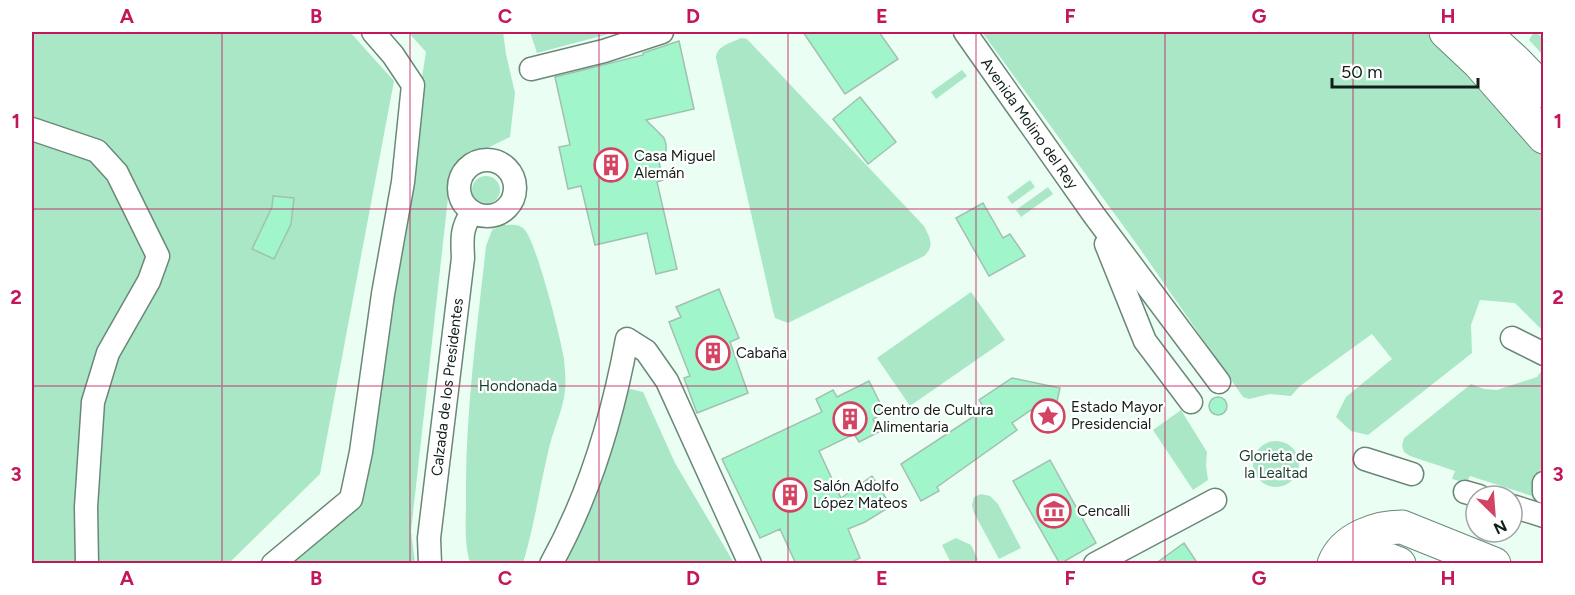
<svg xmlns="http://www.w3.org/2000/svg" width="1575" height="595" font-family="Figtree,sans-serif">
  <rect width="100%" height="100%" fill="#ebfef3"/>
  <path fill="#a9e7c7" d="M32 32H350L394 81 320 474 229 563H32Z
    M408 32H503L506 54 515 93 510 137 459 162 448 198 411 531 415 563 279 564 353 505 426 52Z
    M530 32H616L537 53Z
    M982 32H1429C1468 70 1517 110 1543 158V331L1515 303 1480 300 1471 325 1472 353 1368 435 1351 431 1336 417 1346 397 1392 359 1372 334 1300 386 1291 396 1270 394 1249 399 1243 397 1138 246Z
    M1534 32 1543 37V55L1529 40Z
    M741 38 747 39 924 226C930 238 935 246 924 256L788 323 775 318 773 311 716 58C716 46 731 43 741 38Z
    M962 70 967 76 936 99 931 92Z
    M472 190a14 14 0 1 1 28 0a14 14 0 1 1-28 0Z
    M1030 180 1035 187 1012 204 1007 197Z
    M1048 187 1053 194 1021 217 1016 210Z
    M503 225C510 225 518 223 524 229 536 240 561 339 564 359 565 370 566 380 565 391 563 409 555 426 550 444 540 484 535 524 523 563H470C464 543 466 520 466 499 465 415 477 330 486 246L492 230Z
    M971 292 1005 340 910 406 877 358Z
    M1543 369 1544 463 1538 475V498L1470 476 1467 483 1452 479 1455 471 1410 456 1404 452 1402 446 1404 438 1471 384 1484 389 1497 390 1537 377Z
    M626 388 643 392 675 463 734 563 563 564 599 487Z
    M1181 410 1207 452 1206 465 1208 480 1193 490 1153 430Z
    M1253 464a23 23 0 1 1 46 0a23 23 0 1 1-46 0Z
    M981 494 990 496 998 504 1021 548 999 559 974 513 972 505 974 497Z
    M956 538 971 545 978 560 971 563H951L942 545Z"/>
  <path fill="#a1f5cb" stroke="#a1c1b0" stroke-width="1.5" d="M803 32H879L898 59 845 94Z
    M679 41 694 109 646 120 664 138 666 144V152L659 162 663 180 657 182 677 269 656 274 647 233 595 245 581 186 568 189 559 147 570 145 555 77 643 55V53Z
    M860 97 896 142 868 164 833 119Z
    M273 196 294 198 291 224 274 259 252 249 272 207Z
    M983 203 1003 238 1010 234 1025 256 989 276 956 218Z
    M719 289 739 338 730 342 748 393 697 413 684 378 690 376 669 322 681 317 676 307Z
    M1012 378 1060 388 1054 415 1031 410 1012 423 1017 430 937 487 939 491 921 501 901 464 985 409 979 400Z
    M869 381 885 413 873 419 879 432 859 442 854 434 819 451 841 498 872 476 891 506 865 522 848 529 860 558 848 564H796L780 529 760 538 722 459 822 412 816 399 833 390 837 397Z
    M1209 406a9 9 0 1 1 18 0a9 9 0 1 1-18 0Z
    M1050 460 1096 543 1060 564 1013 481Z
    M1184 543 1198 564H1155Z"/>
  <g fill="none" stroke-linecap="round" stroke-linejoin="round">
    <defs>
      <g id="street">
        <path id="s1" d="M965 32 1094 215 1219 382"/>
        <path d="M531 69 604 51 662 32"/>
        <path d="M32 129 97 151 117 173 158 256 149 281 108 353 93 402 86 507 87 564"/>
        <circle cx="487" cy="188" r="28"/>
        <path d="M1106 244 1145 341 1191 402"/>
        <path d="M1512 338 1544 354"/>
        <path d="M1365 459 1412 474"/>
        <path d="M1544 483V492"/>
        <path d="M1465 492 1479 496"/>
        <path d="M1512 506 1544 516"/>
        <path d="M273 564 351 499 361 452 383 294 403 182 413 85 393 55 373 32"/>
        <path id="s2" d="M430 564 429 538 463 258C462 238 461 229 472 212"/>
        <path d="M551 564C589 496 613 415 627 339L646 351 667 381 750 564"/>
        <path d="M1095 564 1215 500"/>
      </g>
      <path id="secondary" d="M1446 32 1479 63 1544 137
        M1483 32 1515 61 1544 91
        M1349 544 1399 564
        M1334 564C1344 538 1377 527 1402 527L1494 564"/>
    </defs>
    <use href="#street" stroke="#6a8878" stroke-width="25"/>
    <use href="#secondary" stroke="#6a8878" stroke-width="35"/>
    <use href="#street" stroke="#fff" stroke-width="22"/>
    <use href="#secondary" stroke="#fff" stroke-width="33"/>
  </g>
  <path fill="none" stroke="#c2185b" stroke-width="1.5" stroke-opacity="0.55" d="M222 32V564M410 32V564M599 32V564M788 32V564M976 32V564M1165 32V564M1353 32V564M32 209H1544M32 386H1544"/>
  <defs>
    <symbol id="building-ring" viewBox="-11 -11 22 22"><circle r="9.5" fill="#fff" stroke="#d34362" stroke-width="1.5"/><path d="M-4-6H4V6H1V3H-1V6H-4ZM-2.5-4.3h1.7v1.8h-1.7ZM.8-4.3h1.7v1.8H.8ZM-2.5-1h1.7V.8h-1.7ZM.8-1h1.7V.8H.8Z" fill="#d34362"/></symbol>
    <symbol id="sight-ring" viewBox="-11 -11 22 22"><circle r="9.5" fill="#fff" stroke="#d34362" stroke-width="1.5"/><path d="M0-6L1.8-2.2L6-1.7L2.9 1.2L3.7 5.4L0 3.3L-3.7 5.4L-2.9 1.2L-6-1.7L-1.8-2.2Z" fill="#d34362"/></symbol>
    <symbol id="museum-ring" viewBox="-11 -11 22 22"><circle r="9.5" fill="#fff" stroke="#d34362" stroke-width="1.5"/><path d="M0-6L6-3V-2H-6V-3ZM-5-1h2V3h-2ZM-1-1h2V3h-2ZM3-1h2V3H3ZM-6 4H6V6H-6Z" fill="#d34362"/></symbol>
  </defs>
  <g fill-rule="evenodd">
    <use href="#building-ring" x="592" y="146" width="38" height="38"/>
    <use href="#building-ring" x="694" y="334" width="38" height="38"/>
    <use href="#sight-ring" x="1029" y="397" width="38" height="38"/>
    <use href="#building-ring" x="831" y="400" width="38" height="38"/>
    <use href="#building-ring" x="771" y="476" width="38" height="38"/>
    <use href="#museum-ring" x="1035" y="492" width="38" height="38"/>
  </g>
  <g text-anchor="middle" stroke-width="4.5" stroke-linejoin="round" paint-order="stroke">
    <g font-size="15" fill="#131f19" stroke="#fff">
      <text dy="5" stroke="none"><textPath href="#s1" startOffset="112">Avenida Molino del Rey</textPath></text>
      <text dy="5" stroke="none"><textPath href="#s2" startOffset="178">Calzada de los Presidentes</textPath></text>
    </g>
    <g font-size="15" fill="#131f19" stroke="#fff" text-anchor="start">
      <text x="634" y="161">Casa Miguel<tspan x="634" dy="17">Alemán</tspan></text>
      <text x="736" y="358">Cabaña</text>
      <text x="1071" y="412">Estado Mayor<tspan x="1071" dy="17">Presidencial</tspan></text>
      <text x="873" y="415">Centro de Cultura<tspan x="873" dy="17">Alimentaria</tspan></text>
      <text x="813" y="491">Salón Adolfo<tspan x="813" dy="17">López Mateos</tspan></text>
      <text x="1077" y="516">Cencalli</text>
    </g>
    <g font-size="15" fill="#183d2c" stroke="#fff">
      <text x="518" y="391">Hondonada</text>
      <text x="1276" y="461">Glorieta de<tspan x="1276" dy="17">la Lealtad</tspan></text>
    </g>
  </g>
  <rect width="1575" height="595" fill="none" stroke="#ffffff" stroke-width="66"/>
  <g transform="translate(1494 514) rotate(155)"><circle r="28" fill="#ffffff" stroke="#a1a5a3" stroke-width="1.5"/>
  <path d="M0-4.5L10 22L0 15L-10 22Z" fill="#d34362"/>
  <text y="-9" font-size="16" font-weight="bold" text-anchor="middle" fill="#131f19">N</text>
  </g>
  <path d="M1332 78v9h146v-9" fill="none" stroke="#131f19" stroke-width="3"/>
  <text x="1341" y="78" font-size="18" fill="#131f19" stroke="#ffffff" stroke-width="4.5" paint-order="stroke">50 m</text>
  <rect x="33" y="33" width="1509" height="529" fill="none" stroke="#c2185b" stroke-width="2"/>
  <g font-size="20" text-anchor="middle" font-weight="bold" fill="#c2185b">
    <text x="127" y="23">A</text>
    <text x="316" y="23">B</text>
    <text x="505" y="23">C</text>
    <text x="693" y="23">D</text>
    <text x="882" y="23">E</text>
    <text x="1070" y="23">F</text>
    <text x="1259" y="23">G</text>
    <text x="1448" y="23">H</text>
    <text x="16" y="128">1</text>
    <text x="1558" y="128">1</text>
    <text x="16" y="304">2</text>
    <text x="1558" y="304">2</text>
    <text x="16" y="481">3</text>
    <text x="1558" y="481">3</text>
    <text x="127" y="585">A</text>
    <text x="316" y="585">B</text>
    <text x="505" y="585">C</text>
    <text x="693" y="585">D</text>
    <text x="882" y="585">E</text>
    <text x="1070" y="585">F</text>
    <text x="1259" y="585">G</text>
    <text x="1448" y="585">H</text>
  </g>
</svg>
